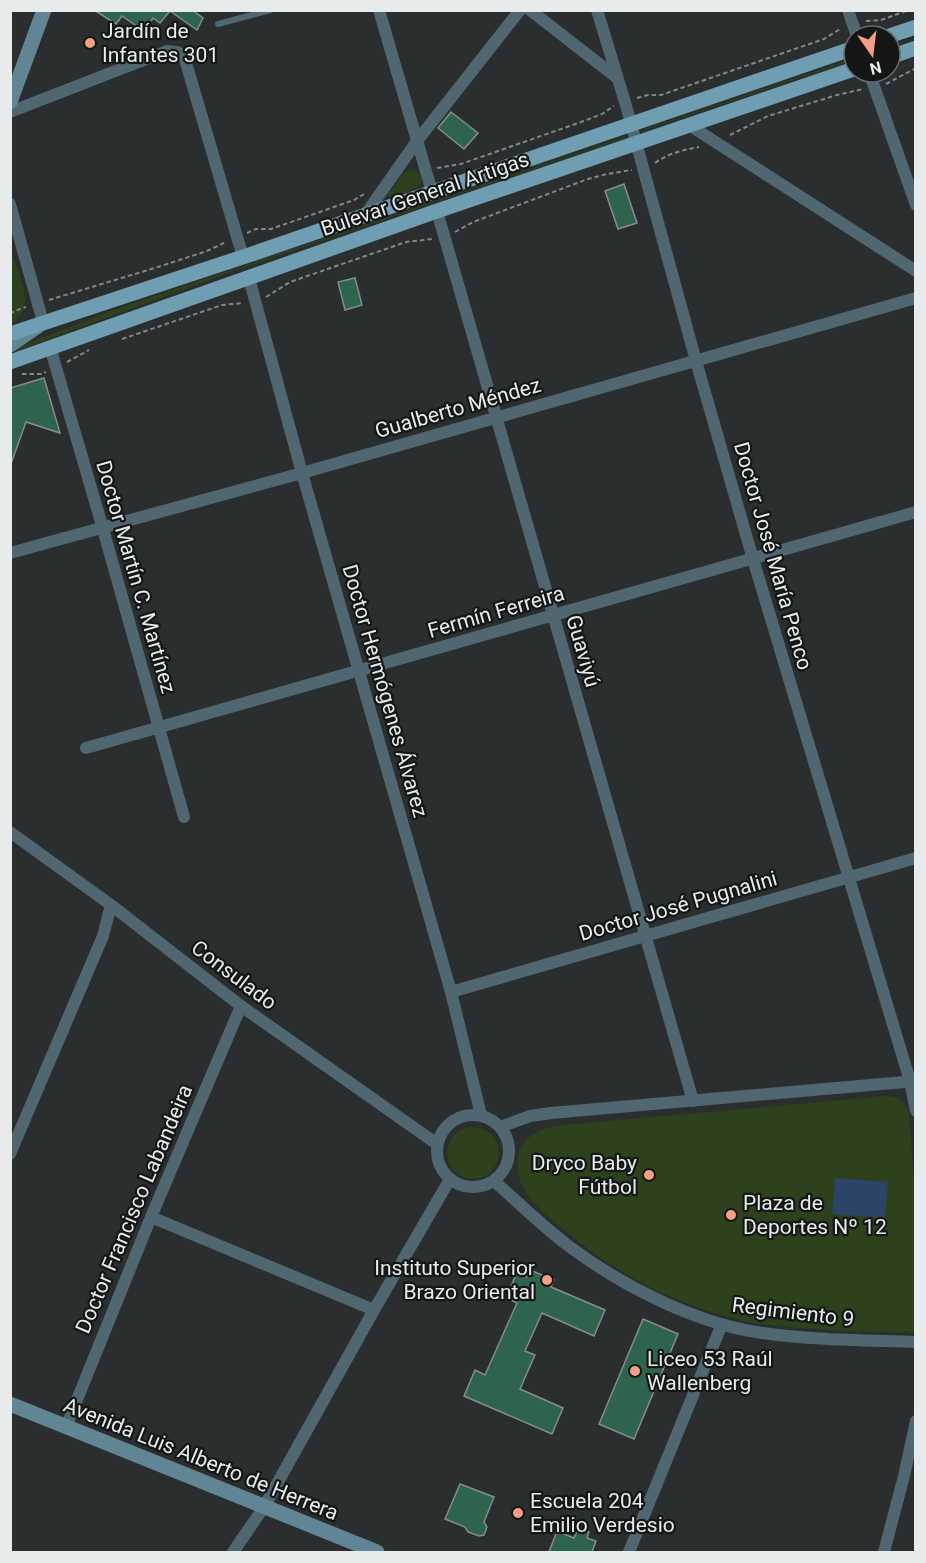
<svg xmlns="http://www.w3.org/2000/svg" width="926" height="1563" font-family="Roboto,sans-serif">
  <rect width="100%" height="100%" fill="#2a2e2e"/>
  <path fill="#2c411c" d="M854 58V60L642 131V130Z
    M624 137 625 138 231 272 11 353V350L119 308Z
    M410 170C418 170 421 174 422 182L417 188 388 198V194L405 172Z
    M10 253 14 259C21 282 36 307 11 324Z
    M887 1096C898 1097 905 1101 909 1112L916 1207 915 1332 912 1333C871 1332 831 1331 790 1327 778 1325 765 1325 754 1323 704 1313 654 1293 611 1265 595 1255 579 1242 564 1230 542 1212 512 1189 518 1157 523 1134 542 1128 562 1125Z
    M447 1153a26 26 0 1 1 52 0a26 26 0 1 1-52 0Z"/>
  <path fill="#2c4467" d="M835 1178 888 1182 885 1218 832 1214Z"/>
  <path fill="#2e634d" stroke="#888c8a" stroke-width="1.5" d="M94 10H192L203 18 197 30 170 11 160 23 153 18 145 32 122 16 116 24Z
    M451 112 478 133 464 149 438 128Z
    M624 184 637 223 618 229 605 191Z
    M355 278 362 305 345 310 338 282Z
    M44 378 60 433 26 422 12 461 10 460V388Z
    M530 1270 554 1280 551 1287 605 1310 594 1336 542 1313 525 1351 535 1355 520 1389 563 1408 552 1434 464 1396 475 1370 485 1375 517 1303 506 1298 517 1272 527 1277Z
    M643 1319 678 1334 634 1439 599 1424Z
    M460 1484 494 1497 484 1522 487 1527 484 1535 479 1536 468 1532 465 1527 445 1519Z
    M578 1528 589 1532 587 1538 596 1541 592 1552H549L557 1531 574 1538Z"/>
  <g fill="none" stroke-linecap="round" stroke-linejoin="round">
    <path stroke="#838686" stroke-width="2" stroke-dasharray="4.5 3" stroke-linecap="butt" d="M866 21 881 20 909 10
      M886 84 916 68
      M637 98 648 95H661L824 39 840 29
      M730 135 768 116 837 95 863 89
      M655 163C669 153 683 150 699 147
      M437 168 461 164 581 122 602 114 614 106
      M455 232 473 222 588 179 607 174 632 170
      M247 233 256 229H271L354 200 364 194
      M266 297 290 282 406 242 432 239
      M49 300 158 267 207 251 226 242
      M10 314 15 311 26 307
      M122 339 222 305 243 303
      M67 362 89 350
      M22 374H41L46 372"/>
    <path stroke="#506670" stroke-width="6" d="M218 24 271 10"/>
    <path stroke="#506670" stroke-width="12" d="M379 10 432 192
      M530 10 616 77
      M597 10 625 102 696 361 753 559 910 1081 916 1111
      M848 10 857 36
      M869 72 916 205
      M10 112 167 51 177 52 184 56 243 257
      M689 125 916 271
      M10 204 43 322
      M437 211 693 1101
      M365 215 417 141 520 10
      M249 278 302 473 451 992 481 1115
      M50 347 103 529 184 817
      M10 553 302 473 916 298
      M86 748 916 512
      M10 832 111 905 241 1006 437 1144
      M451 992 916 858
      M437 1151a36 36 0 1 1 72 0a36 36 0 1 1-72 0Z
      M500 1127 530 1116 551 1113 916 1081
      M10 1154 103 936 111 905
      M494 1181C519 1203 543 1227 570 1247 621 1285 693 1322 756 1332 808 1340 862 1340 916 1342
      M151 1217 374 1310
      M66 1427 151 1217 241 1006
      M233 1552 264 1507 374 1310 450 1179
      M629 1552 722 1324
      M884 1552 904 1476 916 1421"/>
    <path stroke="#628595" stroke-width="15" d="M10 102 44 10
      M10 345 38 326
      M10 1404 377 1552"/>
    <path stroke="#6f9eb2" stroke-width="15" d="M889 36 916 27
      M890 57 916 48
      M10 334 243 257 854 48
      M10 362 437 211 854 69"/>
  </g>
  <g fill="#f39f83" stroke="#141616" stroke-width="2">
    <circle cx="90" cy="43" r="6"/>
    <circle cx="649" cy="1175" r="6"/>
    <circle cx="731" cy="1215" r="6"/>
    <circle cx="547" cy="1280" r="6"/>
    <circle cx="635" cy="1371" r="6"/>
    <circle cx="518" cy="1513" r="6"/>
  </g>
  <g text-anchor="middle" stroke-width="4.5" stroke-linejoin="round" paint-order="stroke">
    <g font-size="21" fill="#e8ebeb" stroke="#141616" text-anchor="start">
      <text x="102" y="38">Jardín de<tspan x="102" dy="24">Infantes 301</tspan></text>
      <text x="637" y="1170" text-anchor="end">Dryco Baby<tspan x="637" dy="24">Fútbol</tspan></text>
      <text x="743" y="1210">Plaza de<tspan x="743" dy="24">Deportes Nº 12</tspan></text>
      <text x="535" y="1275" text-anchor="end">Instituto Superior<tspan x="535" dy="24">Brazo Oriental</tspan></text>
      <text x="647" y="1366">Liceo 53 Raúl<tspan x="647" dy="24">Wallenberg</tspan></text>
      <text x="530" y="1508">Escuela 204<tspan x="530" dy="24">Emilio Verdesio</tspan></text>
    </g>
    <g font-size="21" fill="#e8ebeb" stroke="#141616">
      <text transform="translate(425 194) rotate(-19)" y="7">Bulevar General Artigas</text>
      <text transform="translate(458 408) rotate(-16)" y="7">Gualberto Méndez</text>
      <text transform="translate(773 556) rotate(74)" y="7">Doctor José María Penco</text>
      <text transform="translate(136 577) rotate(74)" y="7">Doctor Martín C. Martínez</text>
      <text transform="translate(496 612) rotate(-16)" y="7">Fermín Ferreira</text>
      <text transform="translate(583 651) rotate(74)" y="7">Guaviyú</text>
      <text transform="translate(385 691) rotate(74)" y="7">Doctor Hermógenes Álvarez</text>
      <text transform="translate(678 906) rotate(-16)" y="7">Doctor José Pugnalini</text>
      <text transform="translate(234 975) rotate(37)" y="7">Consulado</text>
      <text transform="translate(134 1209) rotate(-67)" y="7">Doctor Francisco Labandeira</text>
      <text transform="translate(793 1312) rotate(7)" y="7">Regimiento 9</text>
      <text transform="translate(201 1459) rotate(22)" y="7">Avenida Luis Alberto de Herrera</text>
    </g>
  </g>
  <rect width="926" height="1563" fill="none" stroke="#e8ebeb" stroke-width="24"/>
  <g transform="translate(872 54) rotate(166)"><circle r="28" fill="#141616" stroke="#696b6b" stroke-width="1.5"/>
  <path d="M0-4.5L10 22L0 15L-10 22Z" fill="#f39f83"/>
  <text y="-9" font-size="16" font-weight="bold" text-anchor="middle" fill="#e8ebeb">N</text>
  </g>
</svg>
